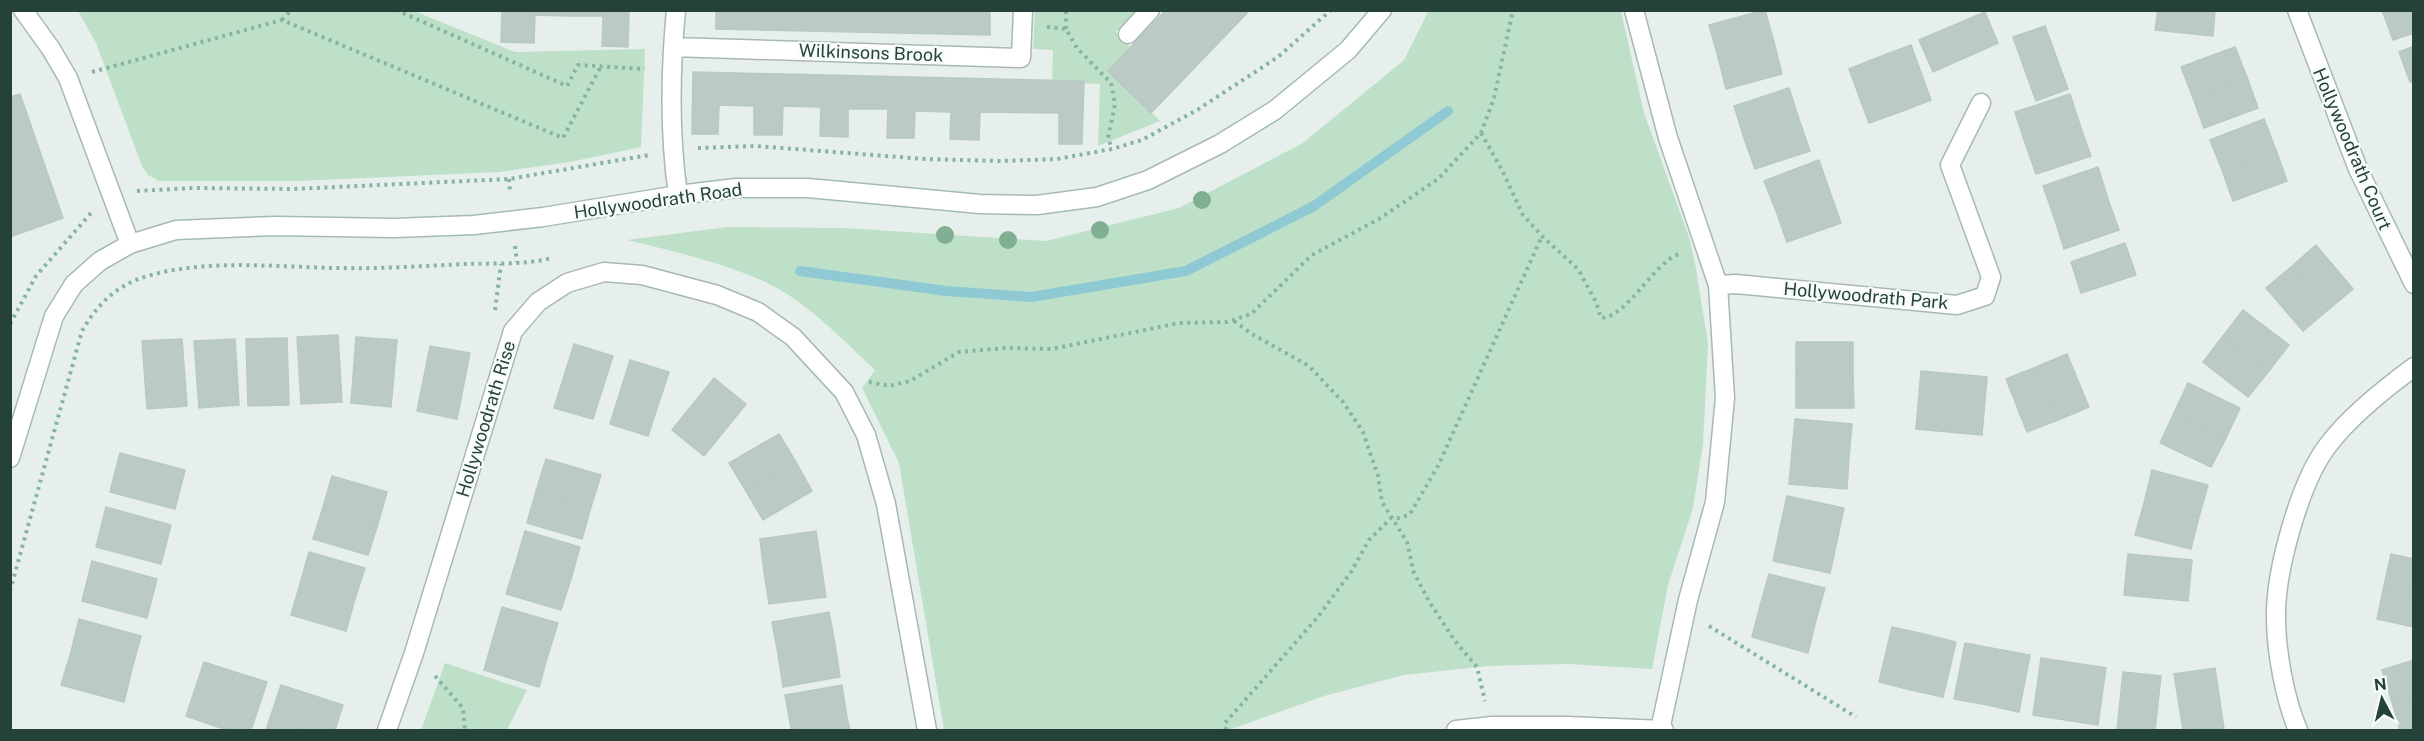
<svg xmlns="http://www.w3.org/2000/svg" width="2424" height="741" font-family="'Public Sans',sans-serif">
  <rect width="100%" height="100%" fill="#e6efeb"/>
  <path fill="#bfe0c8" d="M1429 10 1621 11 1644 113 1689 237 1695 263 1708 343 1703 444 1693 508 1668 585 1652 669 1568 664 1489 666 1404 675 1324 696 1229 730H944L899 463 862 388 875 370C843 340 804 299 763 281 720 262 673 251 627 240L727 227 845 228 1046 241 1179 208 1303 143 1404 60Z
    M78 11H414L515 52 645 49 641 147 570 162 499 172 298 181H159L148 175 142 166 96 43Z
    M1035 11H1138L1116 32 1135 52 1113 74 1160 121 1098 146 1100 84 1052 82 1053 50 1033 49Z
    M445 663 527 690 507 730H421Z"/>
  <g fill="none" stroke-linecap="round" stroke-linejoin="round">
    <path stroke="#8ec9d4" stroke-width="10" d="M800 271 946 291 1031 297 1186 271 1314 206 1448 111"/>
  </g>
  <path fill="#bbcac4" stroke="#b8c9c2" stroke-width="1.5" d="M502 10H565V16L535 15 534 43 501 42Z
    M565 10H629L628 47 602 46 603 16H565Z
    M716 10H990V35L716 29Z
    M1166 10H1250L1151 113 1108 71Z
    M1765 10 1774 42 1718 57 1709 25Z
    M2158 10H2215L2213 36 2155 30Z
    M2382 10H2414V33L2393 40Z
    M1985 12 1998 43 1933 72 1919 40Z
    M2045 26 2068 89 2036 101 2013 37Z
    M1774 42 1782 74 1726 89 1718 57Z
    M1911 45 1931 100 1900 112 1879 57Z
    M2414 46V81L2410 82 2399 52Z
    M2235 47 2247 77 2193 98 2181 67Z
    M1879 57 1900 112 1869 123 1849 69Z
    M693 72 1084 81 1082 144H1059V113L980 112 979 140 950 139 951 112 915 111 914 138H887L888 109H848V137L820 136 821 107 783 106 782 135H754V106L719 105 718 134H692Z
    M2247 77 2258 108 2204 128 2193 98Z
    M1789 88 1799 119 1744 138 1734 106Z
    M20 94 63 218 10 237V97Z
    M2070 94 2080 125 2025 143 2015 112Z
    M1799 119 1810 151 1755 169 1744 138Z
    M2264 119 2276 150 2222 170 2210 140Z
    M2080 125 2091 156 2036 174 2025 143Z
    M2276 150 2287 181 2233 201 2222 170Z
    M1819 160 1830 192 1776 211 1764 181Z
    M2098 167 2108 199 2054 217 2043 186Z
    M1830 192 1841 223 1787 242 1776 211Z
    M2108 199 2119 230 2064 249 2054 217Z
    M2125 243 2136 275 2081 293 2071 262Z
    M2316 245 2353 289 2328 310 2291 267Z
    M2291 267 2328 310 2303 331 2266 288Z
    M2243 310 2289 345 2269 371 2223 336Z
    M338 335 342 402 301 404 297 337Z
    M2223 336 2269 371 2248 397 2203 362Z
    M356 337 397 340 391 407 351 403Z
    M287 338 289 405 248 406 246 339Z
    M182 339 187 406 147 409 142 341Z
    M235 339 239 405 199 408 194 341Z
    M1796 342H1853V375H1796Z
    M574 344 613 356 593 419 554 408Z
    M430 346 470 353 457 419 417 411Z
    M2067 354 2089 407 2058 420 2036 367Z
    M630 360 669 372 648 436 610 424Z
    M2036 367 2058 420 2027 432 2006 379Z
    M1921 371 1954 374 1949 432 1916 429Z
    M1954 374 1987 377 1982 435 1949 432Z
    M1796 375H1853L1854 408H1796Z
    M714 378 746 404 704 456 672 430Z
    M2188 383 2240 408 2226 438 2174 413Z
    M2174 413 2226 438 2211 467 2160 443Z
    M1795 419 1852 424 1849 457 1792 451Z
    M779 434 796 462 746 491 729 463Z
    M1792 451 1849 457 1847 489 1789 484Z
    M120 453 185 470 175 509 110 492Z
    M546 459 601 475 591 507 536 491Z
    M796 462 812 491 763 520 746 491Z
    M2152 470 2208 485 2199 517 2144 503Z
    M332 476 387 492 378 524 323 507Z
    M536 491 591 507 582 539 527 523Z
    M1787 496 1844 508 1837 541 1780 528Z
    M2144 503 2199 517 2191 549 2135 535Z
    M106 507 171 525 161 564 96 547Z
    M323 507 378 524 368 555 313 539Z
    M1780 528 1837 541 1830 573 1773 561Z
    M525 531 580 547 571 579 516 562Z
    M816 531 821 564 764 572 760 539Z
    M309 552 365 568 355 599 300 584Z
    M2128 554 2192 560 2188 601 2124 595Z
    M2391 554 2414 559V593L2384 586Z
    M92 561 157 579 147 618 82 601Z
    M516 562 571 579 561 610 506 594Z
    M821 564 826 597 769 604 764 572Z
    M1769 574 1825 588 1816 620 1760 606Z
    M300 584 355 599 346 631 291 615Z
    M2384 586 2414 593V627L2377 619Z
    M1760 606 1816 620 1808 653 1752 637Z
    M502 607 558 623 548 655 493 638Z
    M829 612 835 644 778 654 772 622Z
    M79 619 141 636 132 669 71 652Z
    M1892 627 1924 634 1911 690 1879 682Z
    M1924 634 1956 642 1943 697 1911 690Z
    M493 638 548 655 539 687 484 670Z
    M1965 643 1997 649 1987 705 1954 699Z
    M835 644 840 677 783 687 778 654Z
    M1997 649 2030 655 2019 712 1987 705Z
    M71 652 132 669 124 702 61 685Z
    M2041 658 2074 663 2065 720 2033 715Z
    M2414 660V695L2392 702 2382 670Z
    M204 662 235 672 218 727 186 716Z
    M2074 663 2106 668 2098 725 2065 720Z
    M2215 668 2224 729 2183 730 2174 674Z
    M235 672 267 682 251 730H230L218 727Z
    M2123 672 2161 676 2155 730H2117Z
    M281 685 312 695 301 730H266Z
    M842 685 847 718 791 728 785 695Z
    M312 695 343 705 335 730H301Z
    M2414 695V730H2400L2392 702Z
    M847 718 850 730H791V728Z"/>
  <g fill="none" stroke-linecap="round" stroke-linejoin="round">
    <defs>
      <path id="minor" d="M23 10 51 49 68 78 130 244
        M676 10C670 73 669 133 678 195
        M1634 10 1668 138 1718 285 1725 398 1715 502 1688 600 1660 730
        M2297 10 2358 169 2414 284
        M1128 34 1150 10
        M673 47 1021 58 1023 10
        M1718 285 1736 284 1957 305 1985 296 1991 277 1950 165 1981 103
        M387 730 414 653 513 331 538 302 567 283 604 272 642 275 717 295 758 312 793 337 844 392 866 435 886 504 927 730
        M1456 730 1492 726H1567L1664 730
        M2298 730C2285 700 2276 651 2276 618 2275 572 2300 480 2329 444 2351 415 2384 389 2414 367"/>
      <path id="secondary" d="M10 458 54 316 74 284 100 261 130 244 176 230 275 226 394 228 474 225 543 217 678 195 736 188H808L980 204 1037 205 1097 197 1148 180 1220 144 1275 110 1348 50 1382 10"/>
    </defs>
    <use href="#minor" stroke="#a8b8b2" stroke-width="21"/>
    <use href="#secondary" stroke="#a4bbb3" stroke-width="21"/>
    <path stroke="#86b3a5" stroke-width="4" stroke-dasharray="3 4.5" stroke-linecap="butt" d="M396 10 567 86 578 65 645 69
      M282 20 291 10
      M1047 27 1066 29 1077 48 1111 83 1115 104 1108 138 1112 149
      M1066 29V10
      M92 72 282 20 563 138 601 66
      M1481 133 1502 170 1523 215 1542 236 1578 269 1596 302 1601 318C1628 317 1653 263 1679 254
      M698 148 756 146 925 159 998 161 1057 159 1112 149 1142 140 1197 110 1278 57 1331 10
      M509 179 510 193
      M137 191 194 188 293 189 509 179 649 155
      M515 246 517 262
      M495 310 501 264
      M1234 321 1252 334 1309 366 1343 402 1363 432 1378 476 1382 502 1407 542 1414 573 1430 603 1455 641 1477 667 1485 701
      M10 324 36 276 91 213
      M869 382 890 386 910 381 959 352 1006 348 1052 349 1179 323 1227 322 1251 314 1312 255 1379 219 1438 179 1481 133 1494 98 1513 10
      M10 591 82 331C98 303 119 283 151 275 210 259 277 267 338 268 380 269 423 266 466 264 494 263 525 265 552 258
      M1709 626 1856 717
      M435 676 463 708 465 730
      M1226 730 1225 723 1317 618 1351 572 1369 540 1391 518H1401L1410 514 1438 466 1542 236"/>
    <use href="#minor" stroke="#fff" stroke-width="18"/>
    <use href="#secondary" stroke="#fff" stroke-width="18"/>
  </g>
  <g fill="#80af93">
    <circle cx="1202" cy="200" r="9"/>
    <circle cx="1100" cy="230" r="9"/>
    <circle cx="945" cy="235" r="9"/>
    <circle cx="1008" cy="240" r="9"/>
  </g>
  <g text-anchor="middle" stroke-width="4.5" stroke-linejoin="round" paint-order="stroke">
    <g font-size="18" fill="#24423a" stroke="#f7fbf9">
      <text transform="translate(871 53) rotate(2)" y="6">Wilkinsons Brook</text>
      <text transform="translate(2352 149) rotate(67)" y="6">Hollywoodrath Court</text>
      <text transform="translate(658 201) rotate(-8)" y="6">Hollywoodrath Road</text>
      <text transform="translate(1866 296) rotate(5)" y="6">Hollywoodrath Park</text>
      <text transform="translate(486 419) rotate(-73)" y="6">Hollywoodrath Rise</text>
    </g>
  </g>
  <rect width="2424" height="741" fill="none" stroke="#24423a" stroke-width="24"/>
  <g transform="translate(2382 699) rotate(353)" stroke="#f7fbf9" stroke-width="4.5" paint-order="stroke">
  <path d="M0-4.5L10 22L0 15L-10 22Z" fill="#24423a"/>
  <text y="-9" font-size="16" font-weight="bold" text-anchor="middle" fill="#24423a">N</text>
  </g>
</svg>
